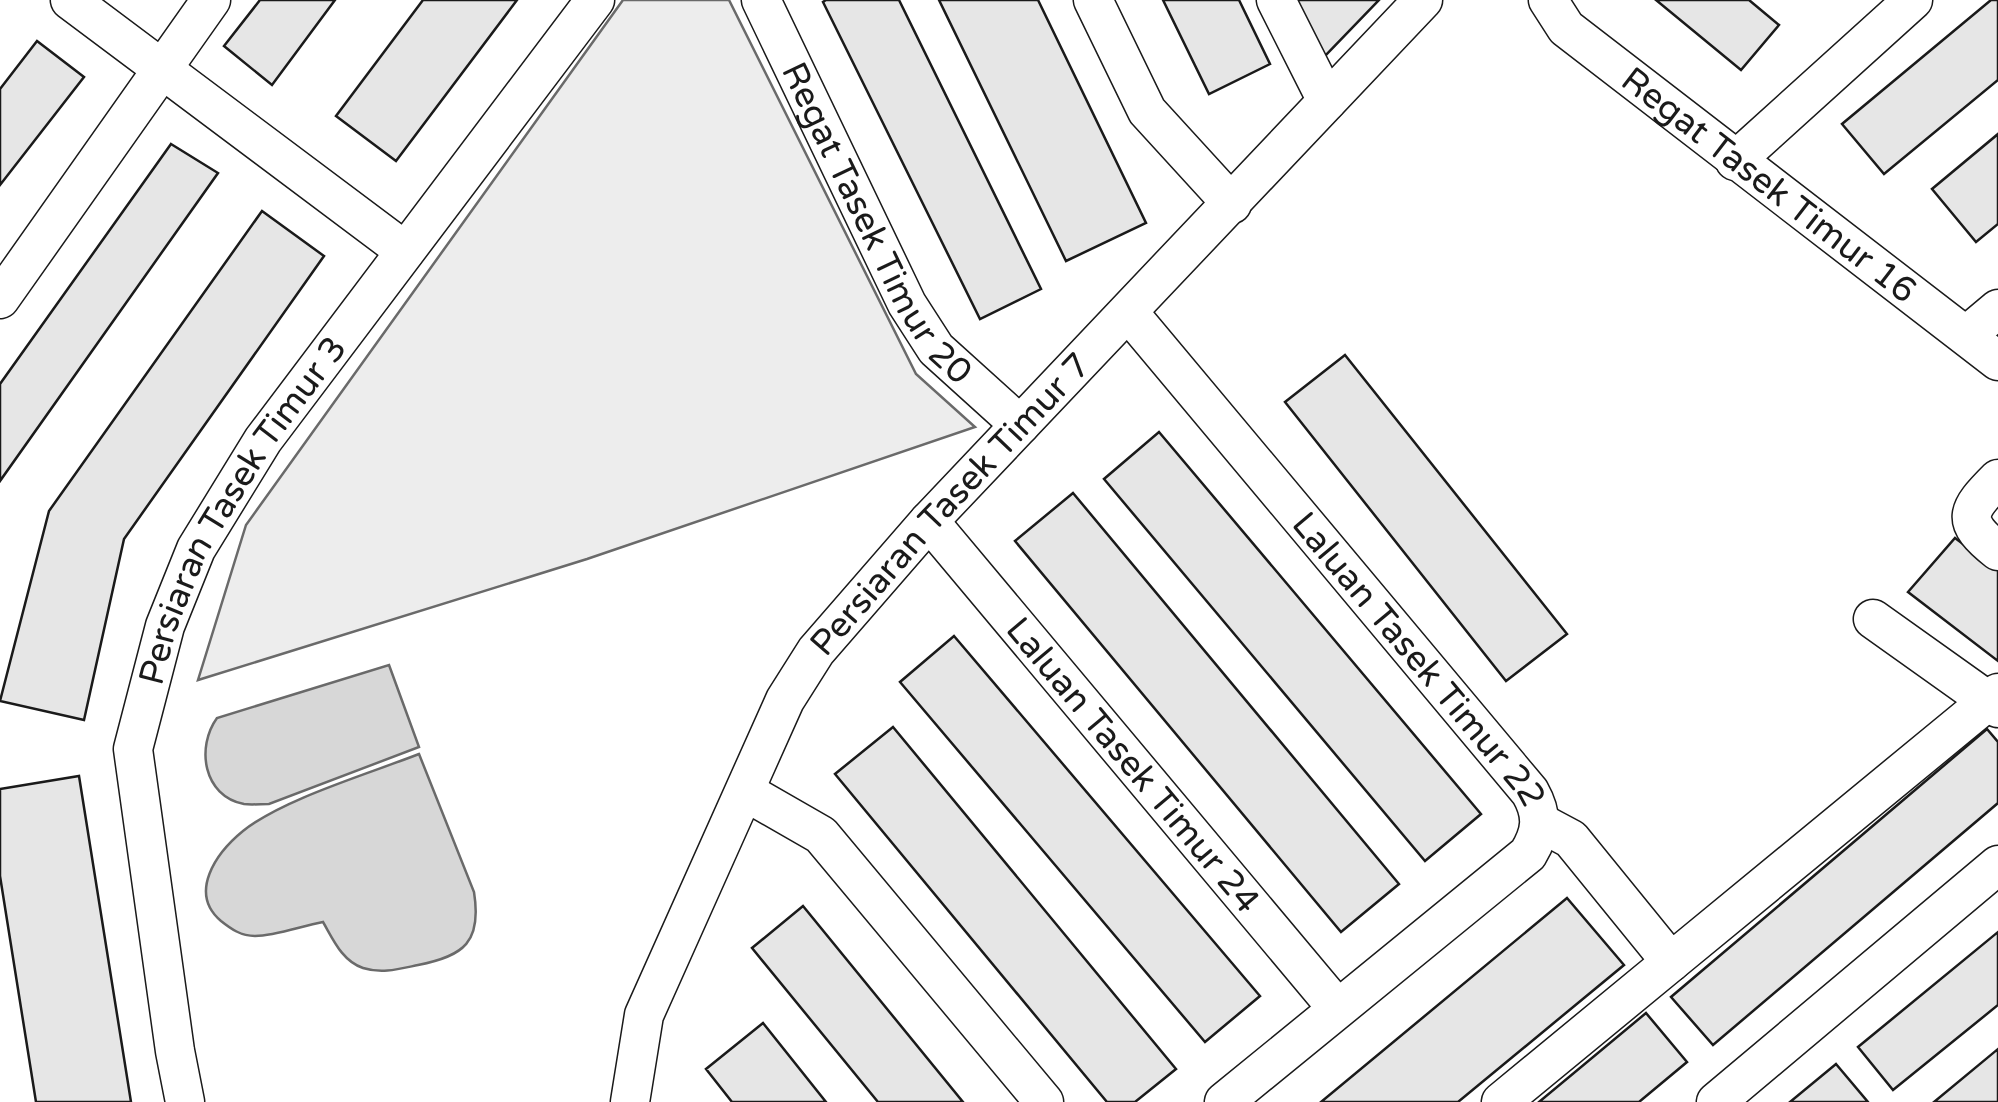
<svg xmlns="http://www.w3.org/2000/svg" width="1998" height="1102" font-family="'Varela Round',sans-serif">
  <rect width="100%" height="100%" fill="#fff"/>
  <path fill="#ededed" stroke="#6a6a6a" stroke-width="2.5" d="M623 0H729L916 374 975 427 587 559 198 680 246 525Z"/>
  <path fill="#d7d7d7" stroke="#6a6a6a" stroke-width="2.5" d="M389 665 419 747 269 804C261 804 251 805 244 804 203 796 196 747 217 718Z
    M419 754 474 892C482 942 464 956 418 965 399 969 382 974 363 968 342 961 333 939 323 922 301 926 276 936 255 936 241 936 231 929 221 921 188 893 216 853 243 831 283 799 368 774 419 754Z"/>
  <path fill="#e6e6e6" stroke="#1a1a1a" stroke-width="2.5" d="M260 0H335L272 85 224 46Z
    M423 0H517L396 161 336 116Z
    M826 0H899L1041 289 980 319 823 2Z
    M939 0H1038L1146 223 1066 261Z
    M1163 0H1239L1270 64 1209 94Z
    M1291 0H1379L1321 60Z
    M1656 0H1749L1779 25 1741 70Z
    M1991 0H1998V80L1884 174 1842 124Z
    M37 41 84 77 0 185V89Z
    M1998 134V224L1976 242 1932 189Z
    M171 144 218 173 0 481V384Z
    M262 211 324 256 124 539 84 720 0 701 49 511Z
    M1345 355 1567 634 1506 681 1285 402Z
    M1159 432 1481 814 1425 861 1104 479Z
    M1073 493 1399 884 1341 932 1015 541Z
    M1955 538 1998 570V661L1908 592Z
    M954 636 1260 996 1205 1042 900 682Z
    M893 727 1176 1069 1135 1102H1107L835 774Z
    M1987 729 1998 742V803L1713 1045 1671 997Z
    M79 776 131 1102H36L0 876V789Z
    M1567 898 1624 965 1458 1102H1321Z
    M803 906 963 1102H878L752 948Z
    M1998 932V1005L1893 1090 1858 1047Z
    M1646 1013 1687 1062 1639 1102H1539Z
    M763 1023 826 1102H732L706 1069Z
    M1998 1049V1102H1934Z
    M1836 1064 1868 1102H1790Z"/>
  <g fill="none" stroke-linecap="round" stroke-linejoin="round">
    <defs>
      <g id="minor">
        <path d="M70 0 405 251"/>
        <path id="s1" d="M761 0 907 304 936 349 1020 425"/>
        <path d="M1093 0 1147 111 1232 204"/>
        <path d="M1276 0 1327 101"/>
        <path id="s2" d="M1548 0 1566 28 1998 361"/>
        <path d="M1735 161 1913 0"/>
        <path d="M0 299 211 0"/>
        <path id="s3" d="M1129 313 1530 792C1543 815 1542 831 1528 854L1224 1102"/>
        <path d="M1967 335 1998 309"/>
        <path d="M1998 479C1966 511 1960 521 1998 551"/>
        <path id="s4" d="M929 521 1337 1008"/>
        <path d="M1873 619 1998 708"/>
        <path d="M746 792 821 835 1044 1102"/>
        <path d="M1541 823 1571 839 1671 962 1998 693"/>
        <path id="s5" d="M185 1102 175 1051 133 749 165 626 196 549 263 440 595 0"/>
        <path id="s6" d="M630 1102 644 1015 785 700 816 651 929 521 1423 0"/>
        <path d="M1501 1102 1671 962"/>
        <path d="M1716 1102 1998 865"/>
      </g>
    </defs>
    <use href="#minor" stroke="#1a1a1a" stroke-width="41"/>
    <use href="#minor" stroke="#fff" stroke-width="38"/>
  </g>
  <g text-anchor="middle" stroke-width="8" stroke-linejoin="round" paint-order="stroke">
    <g font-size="35" fill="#1a1a1a" stroke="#fff">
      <text dy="12" stroke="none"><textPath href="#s2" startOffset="290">Regat Tasek Timur 16</textPath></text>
      <text dy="12" stroke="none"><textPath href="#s1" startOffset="252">Regat Tasek Timur 20</textPath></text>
      <text dy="12" stroke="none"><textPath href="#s6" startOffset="690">Persiaran Tasek Timur 7</textPath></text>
      <text dy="12" stroke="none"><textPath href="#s5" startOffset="622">Persiaran Tasek Timur 3</textPath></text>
      <text dy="12" stroke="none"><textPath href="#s3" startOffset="452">Laluan Tasek Timur 22</textPath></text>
      <text dy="12" stroke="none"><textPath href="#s4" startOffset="318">Laluan Tasek Timur 24</textPath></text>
    </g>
  </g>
</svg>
